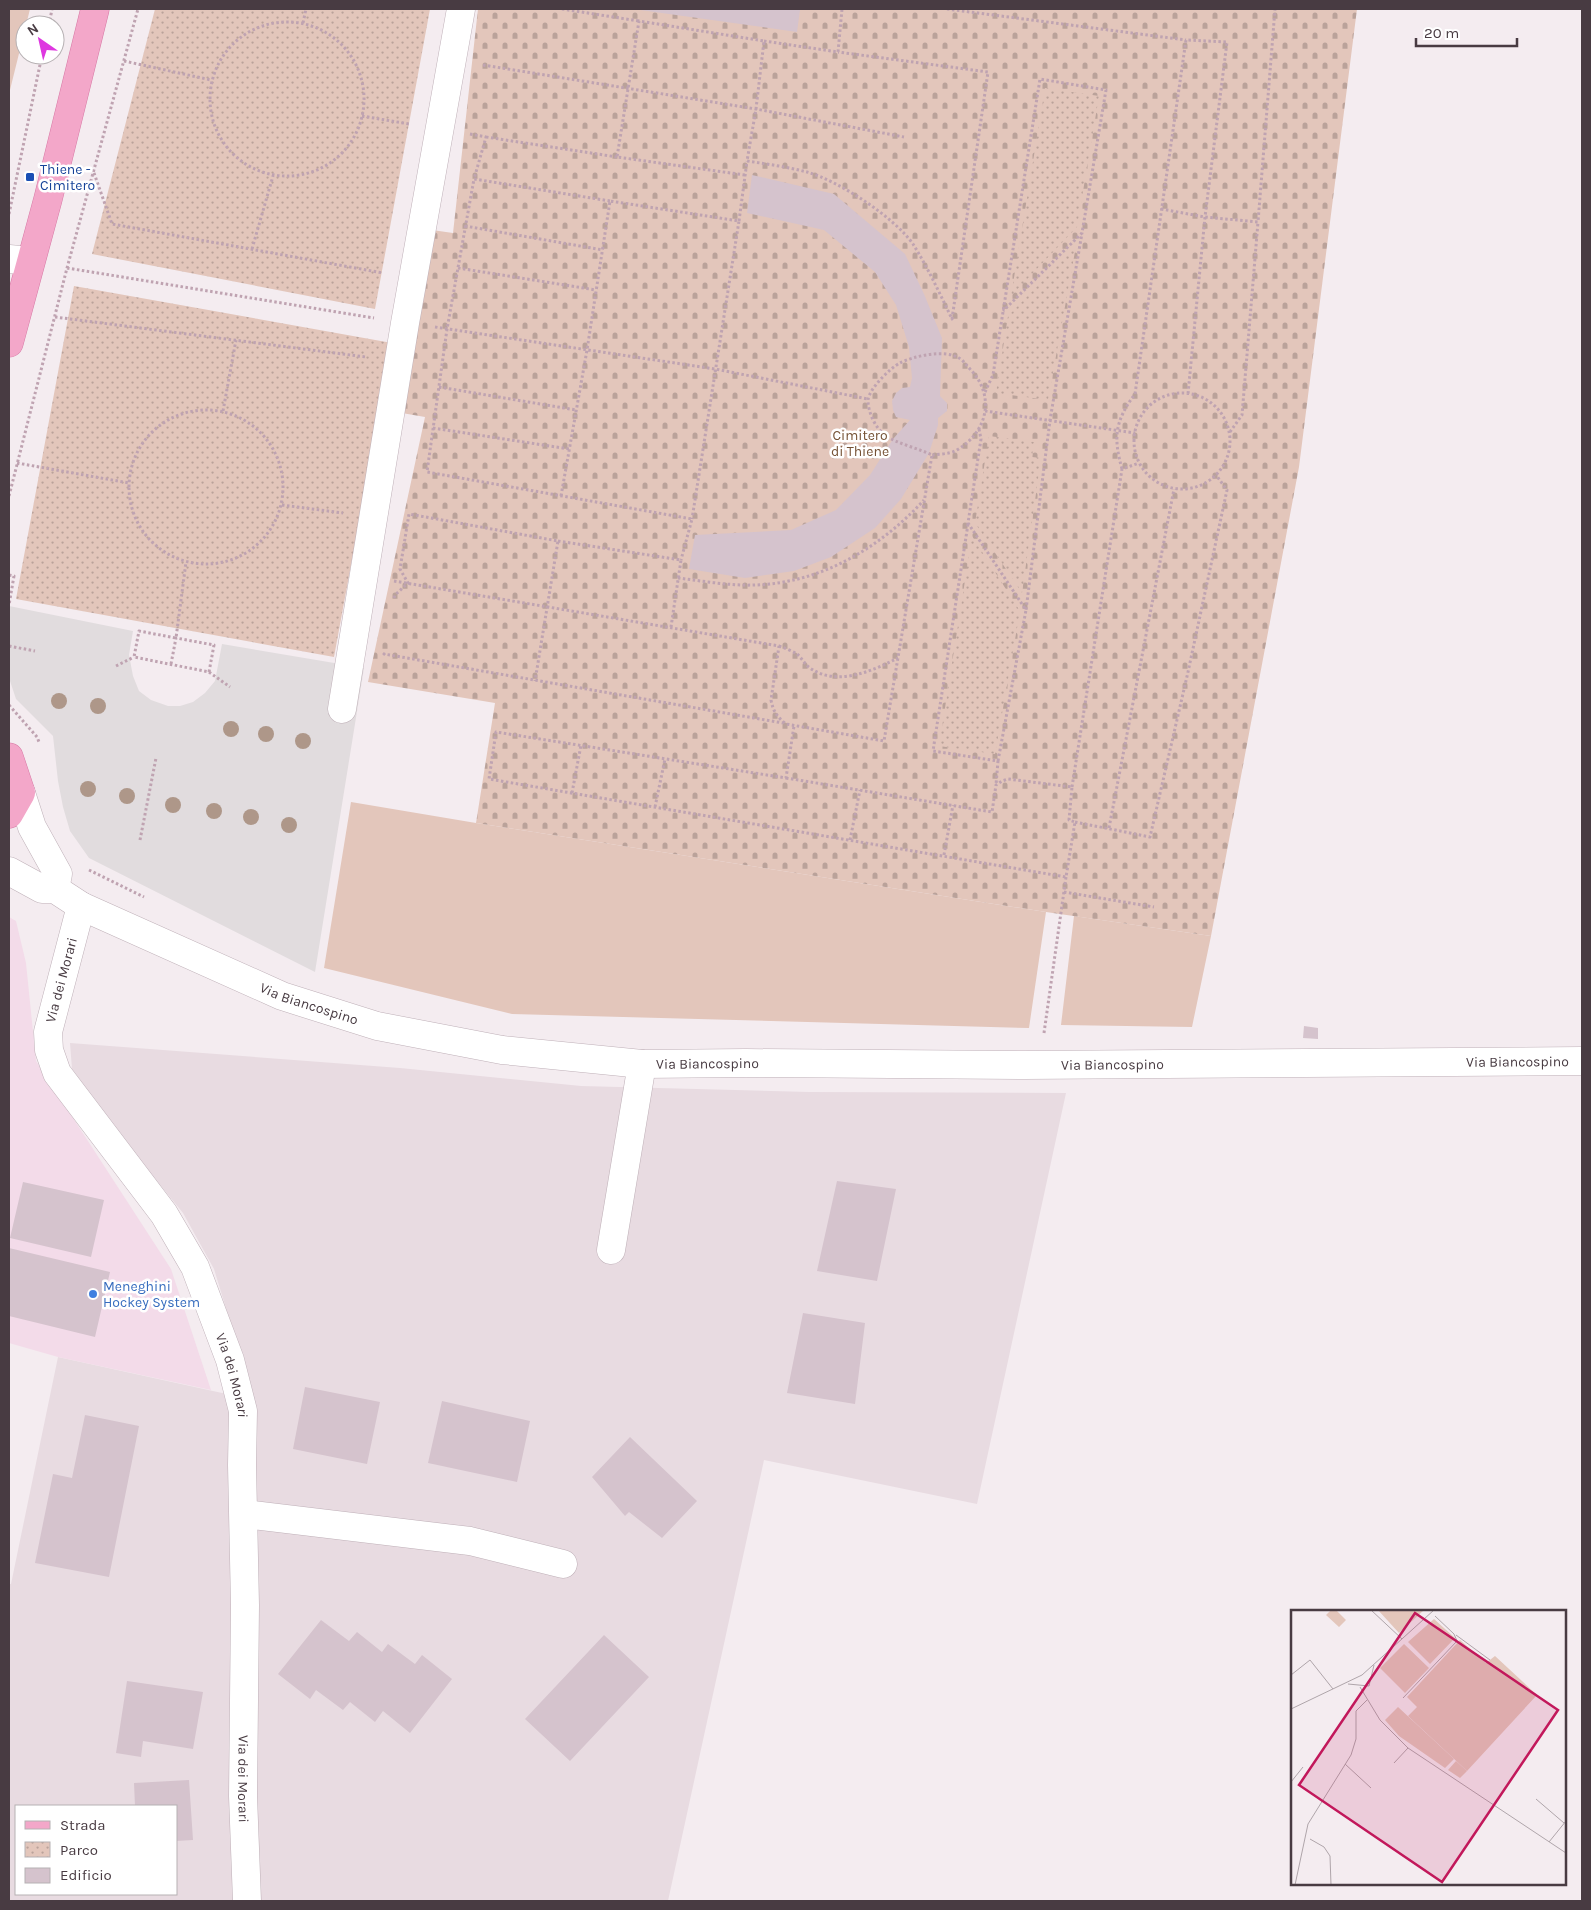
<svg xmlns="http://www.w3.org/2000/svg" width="1591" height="1910" font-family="Karla,sans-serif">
  <defs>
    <pattern id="cemetery-stones" width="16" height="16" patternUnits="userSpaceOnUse" patternTransform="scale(1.25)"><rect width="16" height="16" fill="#e3c6bb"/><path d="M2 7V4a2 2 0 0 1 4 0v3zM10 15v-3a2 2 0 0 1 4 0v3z" fill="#baa29a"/></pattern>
    <pattern id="park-dots" width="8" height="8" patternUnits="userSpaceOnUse" patternTransform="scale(1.25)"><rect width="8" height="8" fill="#e3c6bb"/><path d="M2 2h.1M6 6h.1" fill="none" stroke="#baa29a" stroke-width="1.8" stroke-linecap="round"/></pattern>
  </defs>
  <rect width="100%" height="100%" fill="#f4ecf0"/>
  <path fill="#e8dbe1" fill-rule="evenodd" d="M70 1043 400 1068 581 1086 809 1092 1066 1093 977 1504 764 1460 668 1901H9V1584H11L58 1357 254 1400 214 1269 183 1213 116 1131 72 1069ZM16 1806H176V1894H16Z"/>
  <path fill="#f3dbe9" d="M9 917 16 921 26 963 36 1061 171 1269 211 1390 58 1357 9 1343Z"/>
  <path fill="#e3c6bb" d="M9 9H30L9 94Z
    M351 802 476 823 1046 912 1029 1028 512 1014 324 968Z
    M1074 916 1211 936 1192 1027 1061 1025Z"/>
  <path fill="url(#cemetery-stones)" d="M478 9H1357L1299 467 1211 936 1046 912 476 823 495 703 368 682 425 417 396 412 425 229 453 233Z"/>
  <path fill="url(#park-dots)" d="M155 9H430L375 309 92 254Z
    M1045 88 1099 96 1077 227 1011 296Z
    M1076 246 1048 400 996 393 1008 316Z
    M74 286 392 343 334 657 16 599Z
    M989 436 1034 442 1032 457 1041 458 1022 593 975 523Z
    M972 536 1020 611 995 754 939 746Z"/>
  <path fill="#e1dcde" d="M9 606 133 631 129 655 133 676 139 691 151 700 168 706H180L193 702 205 693 215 681 222 644 364 668 315 972 89 858 70 831 63 807 58 781 53 736 16 699 9 678Z"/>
  <path fill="#d5c3cd" d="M633 9H790L800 10 797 32Z
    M752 175 834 194 905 254 924 294 942 338 940 396 947 403V411L938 418V425L929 453 901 499 875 528 831 557 794 571 745 578 689 569 695 535 791 530 836 510 870 475 893 439 910 420 896 417 893 410 892 401 896 393 902 388 910 387 912 378 909 347 896 305 875 272 824 230 747 213Z
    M1304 1026 1318 1028V1039L1303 1038Z
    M837 1181 896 1189 877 1281 817 1271Z
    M23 1182 104 1200 91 1257 10 1238Z
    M9 1248 110 1272 95 1337 9 1316Z
    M803 1313 865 1323 855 1404 787 1393Z
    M305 1387 380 1402 367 1464 293 1449Z
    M442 1401 530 1421 517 1482 428 1463Z
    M85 1415 139 1426 109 1577 35 1563 53 1474 72 1478Z
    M630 1437 697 1501 662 1538 629 1512 625 1516 592 1477Z
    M321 1620 349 1641 357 1632 382 1652 388 1644 415 1664 422 1655 452 1679 410 1733 383 1711 375 1722 350 1702 343 1710 316 1690 310 1699 278 1674Z
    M604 1635 649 1677 570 1761 525 1719Z
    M127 1681 203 1692 193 1749 143 1741 141 1757 116 1753Z
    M189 1780 193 1840 176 1841V1806H135L134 1783Z"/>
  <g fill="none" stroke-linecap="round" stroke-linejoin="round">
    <defs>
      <g id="minor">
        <path d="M9 259 30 261"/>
        <path d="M342 709 405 323 461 9"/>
        <path d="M21 793 32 827 58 874 55 889"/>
        <path id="s1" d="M9 871 42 889H55L81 906 282 996 377 1026 502 1050 642 1064 746 1063 1025 1065 1582 1061"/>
        <path id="s2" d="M81 906 48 1032 49 1050 57 1073 164 1214 195 1267 230 1360 243 1411 242 1465 245 1605 243 1796 247 1901"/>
        <path d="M611 1250 642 1064"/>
        <path d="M244 1514 470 1541 563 1564"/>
      </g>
      <path id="major" d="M9 343 48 199 95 9
        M9 757 21 793 9 814"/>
    </defs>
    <use href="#minor" stroke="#bfb0b8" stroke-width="29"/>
    <use href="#major" stroke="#d678a4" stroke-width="29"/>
    <path stroke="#bfa3b1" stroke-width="3" stroke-dasharray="2.5 2.5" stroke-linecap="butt" d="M562 9 639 21
      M947 9 1186 40
      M210 99a77 77 0 1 1 154 0a77 77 0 1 1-154 0Z
      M303 23 306 9
      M49 25 52 9
      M764 41 838 52 842 9
      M124 61 211 80
      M483 65 756 109 904 137
      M362 116 409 124
      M470 134 486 137 474 179
      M486 137 617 157
      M94 173 112 224 383 273
      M745 175 617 157 639 21 764 41 756 109 747 161C767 164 788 167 807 172 839 181 894 217 913 244 928 268 940 294 952 319L988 72 838 52
      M610 201 474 179 447 329 427 472 692 519 681 560
      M1161 209 1205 217 1258 222 1275 9
      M9 214 42 55
      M739 221 747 161
      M465 226 603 250
      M252 249 273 176
      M67 268 374 318
      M458 268 596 290
      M55 317 366 357
      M435 327 715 369 868 399
      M439 387 576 410
      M985 392 993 375 1040 79 1106 90 1082 233 1003 311
      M1134 441a48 48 0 1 1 96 0a48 48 0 1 1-96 0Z
      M129 487a77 77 0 1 1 154 0a77 77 0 1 1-154 0Z
      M223 411 236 340
      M985 411 1135 433
      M433 428 569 449
      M979 429 981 439 968 523 1026 610 1050 420 1082 233
      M1230 432 1242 415 1258 222
      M17 463 129 483
      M1122 469C1113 437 1115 421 1135 394L1186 40 1227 42 1205 217 1188 394
      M9 496 67 268 138 9
      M561 496 587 350 610 201 739 221 692 519
      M282 505 343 513
      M968 524 933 751 998 761 996 785
      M558 541 681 560 671 627
      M9 575 14 576 9 605
      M678 578C703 581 730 586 755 585 821 583 880 548 924 500
      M394 581 779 646 771 700C773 711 777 717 786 724L884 741 932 455C920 449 896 443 886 436 876 429 868 413 868 400 869 389 890 368 900 363 913 356 945 349 959 358 963 360 966 365 970 369 996 396 988 433 955 451 949 454 939 454 932 455
      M394 598 395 595 408 583 400 569 409 514 558 541 535 681
      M9 646 35 651
      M779 646C785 648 792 651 797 654 802 658 805 665 810 668 837 687 872 671 898 658
      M385 653 384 654 783 723
      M171 664 176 638 214 645 209 672 134 657 139 631 176 638 186 562
      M116 666 134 657
      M209 672 230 687
      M9 705 37 737 39 742
      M998 761 1026 610
      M786 778 992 812 996 785 1002 781 1008 779 1072 787 1069 820 1075 822 1066 877 489 779 496 732 786 778 794 726
      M1072 787 1122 469 1139 463
      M572 793 581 745
      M655 807 665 759
      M1075 822 1150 837 1188 672 1227 490 1216 475
      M1109 828 1174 489
      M140 840 156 758
      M850 840 860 790
      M944 855 953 805
      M89 870 144 897
      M1064 892 1154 907
      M1044 1033 1066 877"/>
    <use href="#minor" stroke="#fff" stroke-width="28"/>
    <use href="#major" stroke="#f3a7c9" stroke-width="28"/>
  </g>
  <g fill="#ae9789">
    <circle cx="59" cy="701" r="8"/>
    <circle cx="98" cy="706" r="8"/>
    <circle cx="231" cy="729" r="8"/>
    <circle cx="266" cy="734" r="8"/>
    <circle cx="303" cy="741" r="8"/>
    <circle cx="88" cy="789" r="8"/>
    <circle cx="127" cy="796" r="8"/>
    <circle cx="173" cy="805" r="8"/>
    <circle cx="214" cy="811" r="8"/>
    <circle cx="251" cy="817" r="8"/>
    <circle cx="289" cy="825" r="8"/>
  </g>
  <rect fill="#1a4fb4" stroke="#fff" stroke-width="2" x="25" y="172" width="10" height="10" rx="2.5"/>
  <circle fill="#3f7fe0" stroke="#fff" stroke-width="2" cx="93" cy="1294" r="5"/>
  <g text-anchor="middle" stroke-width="5" stroke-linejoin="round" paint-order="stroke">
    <g font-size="14" fill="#164399" stroke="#fff" text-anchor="start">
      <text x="40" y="174">Thiene -<tspan x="40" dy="16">Cimitero</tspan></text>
    </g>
    <g font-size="14" fill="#745134" stroke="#fff">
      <text x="860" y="440">Cimitero<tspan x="860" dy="16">di Thiene</tspan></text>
    </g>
    <g font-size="14" fill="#483b42" stroke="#fff">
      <text transform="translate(61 980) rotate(-75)" y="5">Via dei Morari</text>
      <text dy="5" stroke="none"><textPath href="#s1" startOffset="330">Via Biancospino</textPath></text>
      <text dy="5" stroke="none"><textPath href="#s1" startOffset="1545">Via Biancospino</textPath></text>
      <text dy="5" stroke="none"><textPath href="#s1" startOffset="735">Via Biancospino</textPath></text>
      <text dy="5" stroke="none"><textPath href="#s1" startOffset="1140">Via Biancospino</textPath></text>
      <text dy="5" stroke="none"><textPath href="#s2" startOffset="526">Via dei Morari</textPath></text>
      <text dy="5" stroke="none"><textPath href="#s2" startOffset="931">Via dei Morari</textPath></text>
    </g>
    <g font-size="14" fill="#366cbe" stroke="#fff" text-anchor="start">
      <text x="103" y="1291">Meneghini<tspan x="103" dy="16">Hockey System</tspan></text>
    </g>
  </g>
  <g transform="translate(1291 1610)">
    <rect width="275" height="275" fill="#f4ecf0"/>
    <path d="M40 0H45L55 10 48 17 35 5ZM87 0H133L108 23ZM107 97 163 149 154 158 108 126 94 110ZM165 151 176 161 169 168 157 160Z" fill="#e3c6bb"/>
    <path d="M169 30 195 53 204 46 246 85 176 161 117 106 126 97 116 87Z" fill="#e3c6bb"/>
    <path d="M143 9 164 28 139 54 117 32ZM113 34 138 58 114 83 89 58Z" fill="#e3c6bb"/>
    <path fill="none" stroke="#afa5aa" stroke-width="1" d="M80 0 111 29M165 25 199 50M0 65 19 50 42 79M57 74 78 76 83 55M69 77 89 110 117 138 275 243M112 88 166 31 163 24 144 6M0 99 71 65 143 0M103 153 117 138M54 154 80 178M0 172 12 157M245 189 273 213M19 229 33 237 39 246 40 275M258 232 275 211M4 275 17 214 60 145 65 129V101L76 90"/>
    <path fill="#c2185b" fill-opacity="0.15" stroke="#c2185b" stroke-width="2.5" d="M124 3 267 100 151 272 8 175Z"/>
    <rect width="275" height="275" fill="none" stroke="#483b42" stroke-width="2.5"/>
  </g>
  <rect width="1591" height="1910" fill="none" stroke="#483b42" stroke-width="20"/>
  <rect x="15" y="1805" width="162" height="90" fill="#ffffff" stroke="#b6b1b3"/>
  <rect x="25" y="1821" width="25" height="8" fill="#f3a7c9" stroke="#b6b1b3"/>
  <text x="60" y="1830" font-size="15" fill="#483b42">Strada</text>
  <rect x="25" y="1842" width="25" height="15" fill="url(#park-dots)" stroke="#b6b1b3"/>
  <text x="60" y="1855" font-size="15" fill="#483b42">Parco</text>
  <rect x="25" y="1868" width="25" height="15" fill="#d5c3cd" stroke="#b6b1b3"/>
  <text x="60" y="1880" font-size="15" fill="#483b42">Edificio</text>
  <g transform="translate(40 40) rotate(326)"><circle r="24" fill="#ffffff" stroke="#b6b1b3"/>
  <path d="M0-4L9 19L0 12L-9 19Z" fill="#de37e0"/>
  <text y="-8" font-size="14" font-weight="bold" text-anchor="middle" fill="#483b42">N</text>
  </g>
  <path d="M1416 38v8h101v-8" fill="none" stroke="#483b42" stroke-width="2.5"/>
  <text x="1424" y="38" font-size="15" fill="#483b42" stroke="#ffffff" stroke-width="4" paint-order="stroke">20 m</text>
</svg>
